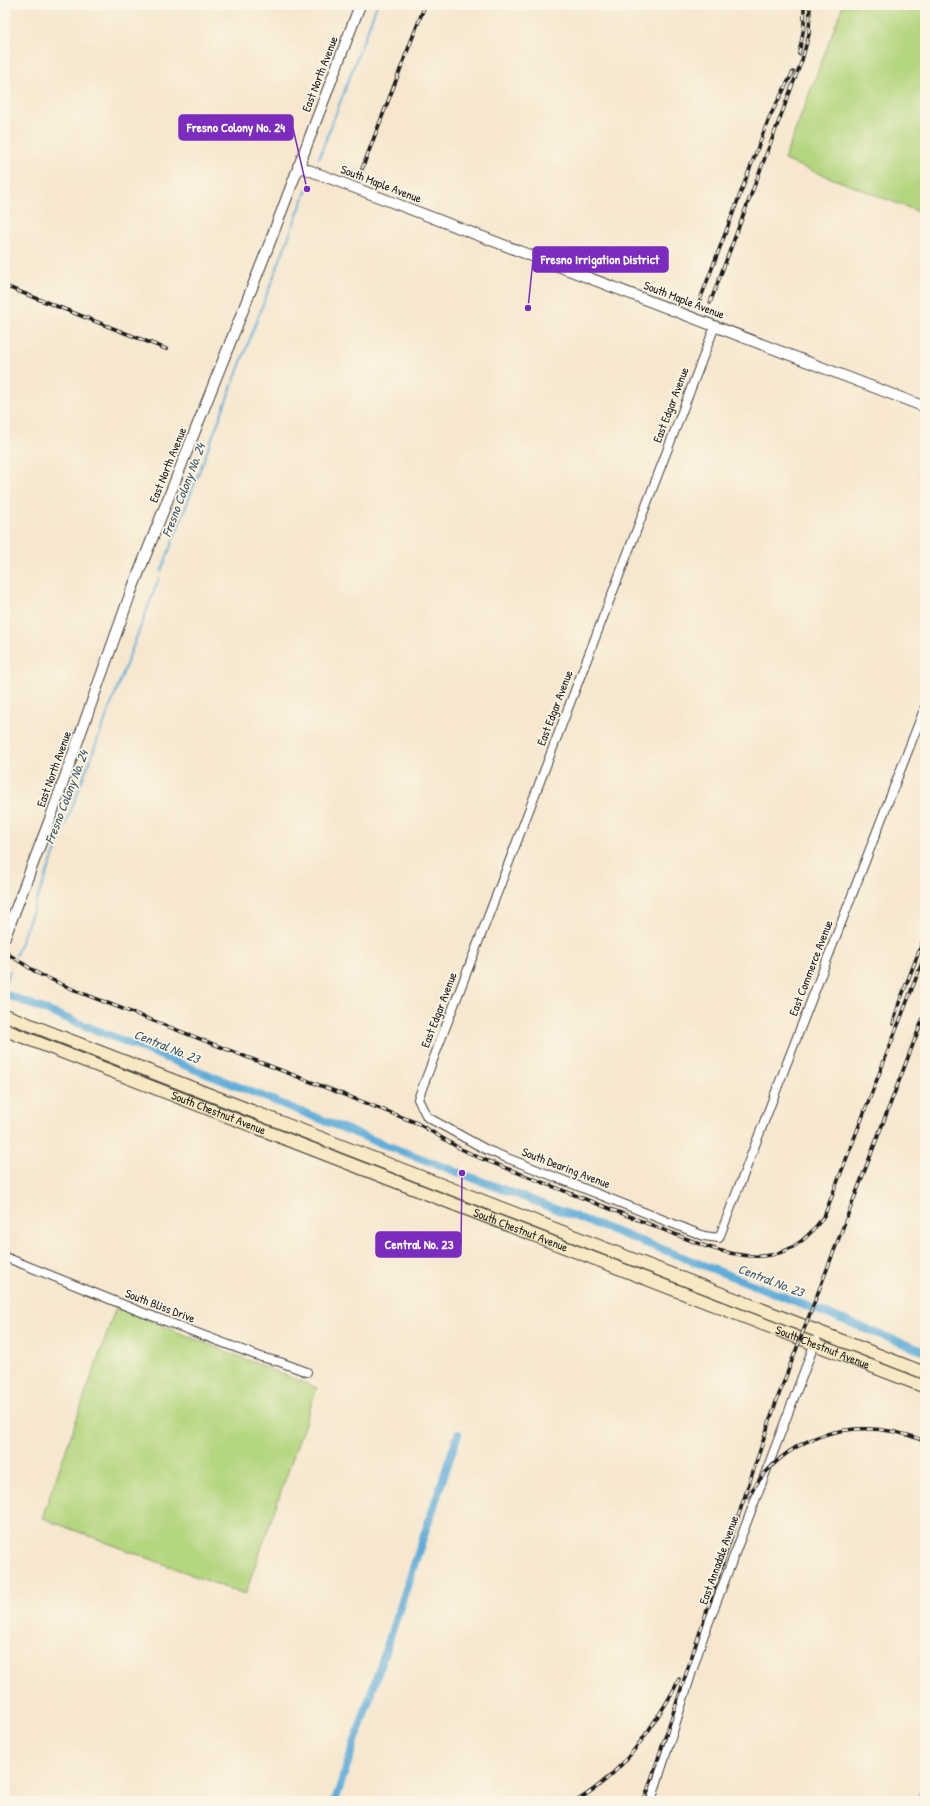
<svg xmlns="http://www.w3.org/2000/svg" width="930" height="1806" font-family="'Patrick Hand',sans-serif">
  <rect width="100%" height="100%" fill="#fcf5e5"/>
  <filter id="ink" filterUnits="userSpaceOnUse"><feTurbulence type="fractalNoise" baseFrequency=".025" numOctaves="2"/><feDisplacementMap in="SourceGraphic" scale="8" xChannelSelector="R" yChannelSelector="G"/><feConvolveMatrix kernelMatrix="1 2 1 2 8 2 1 2 1" color-interpolation-filters="sRGB"/></filter>
  <filter id="wash" filterUnits="userSpaceOnUse"><feTurbulence type="fractalNoise" baseFrequency=".012" numOctaves="4" result="noise"/><feDisplacementMap in="SourceGraphic" scale="16" xChannelSelector="R" yChannelSelector="G"/><feGaussianBlur stdDeviation="0.9" result="paint"/><feColorMatrix in="noise" values="0 0 0 0 0 0 0 0 0 0 0 0 0 0 0 0 0 1.4 0 .05"/><feComposite in="paint" operator="in"/></filter>
  <g filter="url(#wash)">
    <rect width="100%" height="100%" fill="#f6e7ce"/>
    <path fill="#b3d67f" stroke="#68794e" d="M843 5H925V214L784 160Z
      M116 1307 317 1388 245 1595 42 1518Z"/>
    <g fill="none" stroke-linecap="round" stroke-linejoin="round">
      <path stroke="#60add9" stroke-width="2" d="M319 158 377 5
        M161 572 307 189
        M16 955 159 578
        M6 981 10 971
        M918 1801 925 1779"/>
      <path stroke="#60add9" stroke-width="8" d="M5 994 388 1146 672 1253 925 1352
        M335 1801 458 1434"/>
    </g>
  </g>
  <g filter="url(#ink)">
    <g fill="none" stroke-linecap="round" stroke-linejoin="round">
      <defs>
        <path id="minor" d="M715 326 418 1099 427 1117 487 1150 704 1236 719 1238 925 707
          M5 1257 144 1313 261 1357 280 1362 307 1372
          M651 1801 702 1640 816 1340"/>
        <path id="tertiary" d="M298 166 925 407
          M5 937 50 819 131 592 265 255 360 5"/>
        <g id="secondary">
          <path d="M5 1015 925 1373"/>
          <path id="s1" d="M5 1030 925 1387"/>
        </g>
      </defs>
      <use href="#minor" stroke="#3d3a37" stroke-width="10"/>
      <use href="#tertiary" stroke="#3d3a37" stroke-width="12"/>
      <use href="#secondary" stroke="#3d3a37" stroke-width="14"/>
      <use href="#minor" stroke="#fff" stroke-width="8"/>
      <use href="#tertiary" stroke="#fff" stroke-width="10"/>
      <use href="#secondary" stroke="#f7e9c3" stroke-width="12"/>
      <defs>
        <path id="rail" d="M799 54 804 27V5
          M362 169 425 5
          M5 286 166 349
          M700 300 769 118 793 72
          M710 303 802 60 809 34 810 5
          M5 952 39 974 79 992 417 1123 459 1148 480 1158 705 1246C755 1263 794 1263 825 1214L925 955
          M893 1024 899 1003 925 936
          M748 1497C786 1432 857 1414 925 1441
          M361 1800 363 1801
          M576 1801C612 1780 636 1751 658 1716 666 1704 673 1692 679 1679
          M644 1801 775 1405 925 1013"/>
      </defs>
      <use href="#rail" stroke="#1c1c1c" stroke-width="3.5"/>
      <use href="#rail" stroke="#fcf5e5" stroke-width="2" stroke-dasharray="6" stroke-linecap="butt"/>
    </g>
  </g>
  <g text-anchor="middle" stroke-width="3.5" stroke-linejoin="round" paint-order="stroke">
    <g font-size="12" fill="#1c1c1c" stroke="#fcf5e5">
      <text transform="translate(320 74) rotate(-69)" y="4">East North Avenue</text>
      <text transform="translate(381 184) rotate(21)" y="4">South Maple Avenue</text>
      <text transform="translate(684 300) rotate(21)" y="4">South Maple Avenue</text>
      <text transform="translate(671 405) rotate(-69)" y="4">East Edgar Avenue</text>
      <text transform="translate(168 465) rotate(-68)" y="4">East North Avenue</text>
      <text transform="translate(555 708) rotate(-69)" y="4">East Edgar Avenue</text>
      <text transform="translate(54 769) rotate(-70)" y="4">East North Avenue</text>
      <text transform="translate(811 968) rotate(-69)" y="4">East Commerce Avenue</text>
      <text transform="translate(439 1010) rotate(-69)" y="4">East Edgar Avenue</text>
      <text dy="4" stroke="none"><textPath href="#s1" startOffset="229">South Chestnut Avenue</textPath></text>
      <text transform="translate(566 1168) rotate(21)" y="4">South Dearing Avenue</text>
      <text dy="4" stroke="none"><textPath href="#s1" startOffset="553">South Chestnut Avenue</textPath></text>
      <text transform="translate(160 1306) rotate(21)" y="4">South Bliss Drive</text>
      <text dy="4" stroke="none"><textPath href="#s1" startOffset="877">South Chestnut Avenue</textPath></text>
      <text transform="translate(719 1560) rotate(-70)" y="4">East Annadale Avenue</text>
    </g>
    <g font-size="13" font-style="italic" fill="#375668" stroke="#fcf5e5">
      <text transform="translate(183 490) rotate(-69)" y="5">Fresno Colony No. 24</text>
      <text transform="translate(66 797) rotate(-69)" y="5">Fresno Colony No. 24</text>
      <text transform="translate(167 1046) rotate(22)" y="5">Central No. 23</text>
      <text transform="translate(771 1280) rotate(21)" y="5">Central No. 23</text>
    </g>
  </g>
  <path fill="none" stroke="#7b2cbf" stroke-width="1.5" d="M307 189L293 128M528 308L533 260M462 1173L461 1245"/>
  <g fill="#7b2cbf" stroke="#fcf5e5" stroke-width="1.5">
    <circle cx="307" cy="189" r="4"/>
    <circle cx="528" cy="308" r="4"/>
    <circle cx="462" cy="1173" r="4"/>
  </g>
  <g fill="#7b2cbf" stroke="#7b2cbf" stroke-width="1.5">
    <rect x="179" y="115" width="114" height="25" rx="4"/>
    <rect x="533" y="247" width="135" height="25" rx="4"/>
    <rect x="376" y="1232" width="85" height="25" rx="4"/>
  </g>
  <g font-size="13" text-anchor="middle" font-weight="bold" fill="#fff">
    <text x="236" y="132">Fresno Colony No. 24</text>
    <text x="600" y="264">Fresno Irrigation District</text>
    <text x="419" y="1249">Central No. 23</text>
  </g>
  <rect width="930" height="1806" fill="none" stroke="#fcf5e5" stroke-width="20"/>
</svg>
